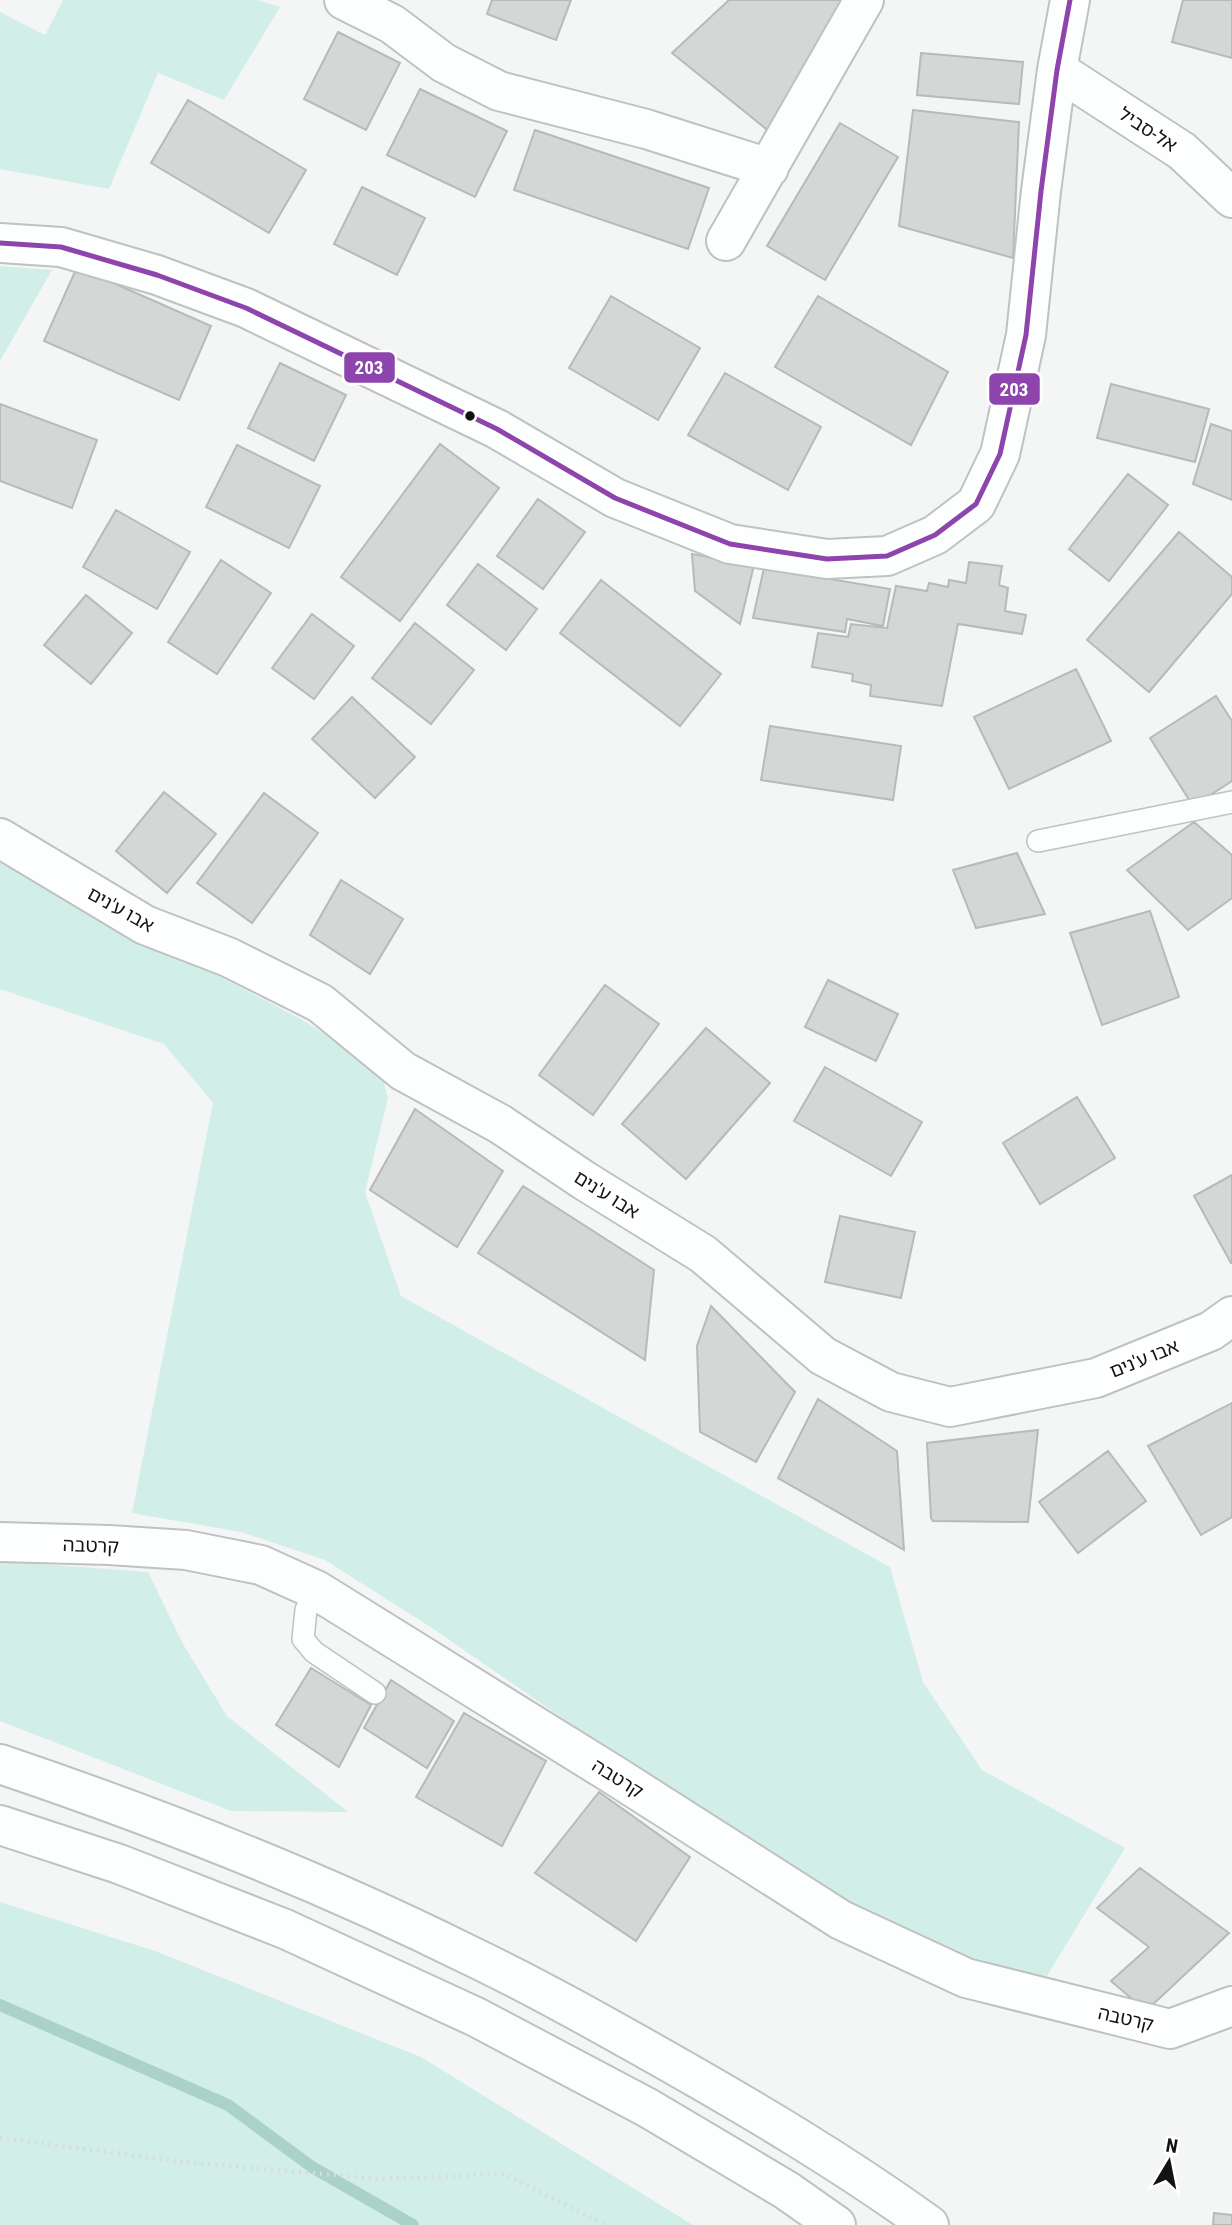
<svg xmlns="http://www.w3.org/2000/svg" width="1232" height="2225" font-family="'Roboto Condensed','Noto Sans Hebrew',sans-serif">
  <rect width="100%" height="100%" fill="#f4f6f5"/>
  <path fill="#d1efe8" d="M63 0H257L280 7 224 100 158 73 109 189 0 169V12L45 35Z
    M0 266 52 270 0 361Z
    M0 862 299 1018 380 1067 388 1098 365 1192 401 1296 890 1567 923 1682 982 1770 1125 1848 1047 1976 945 1960 743 1843 432 1628 325 1560 241 1532 132 1513 213 1103 164 1044 0 989Z
    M0 1561 148 1572 183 1644 227 1716 348 1812 231 1811 0 1721Z
    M0 1902 155 1951 421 2057 693 2225H0Z"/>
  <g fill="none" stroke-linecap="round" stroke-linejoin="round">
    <path stroke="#abd2c9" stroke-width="12" d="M0 2005 228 2105 312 2167 413 2225"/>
  </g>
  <path fill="#d5d7d6" stroke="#b8bab9" stroke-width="2" d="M492 0H571L556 40 487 14Z
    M729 0H853L776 137 672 53Z
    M1183 0H1232V58L1172 42Z
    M338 32 400 63 366 130 304 99Z
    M921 53 1023 62 1019 104 917 95Z
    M420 89 507 131 475 197 387 155Z
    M188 100 306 170 269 233 151 163Z
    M913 110 1019 122 1013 258 899 226Z
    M840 123 898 157 825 280 767 246Z
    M535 130 709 188 688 249 514 190Z
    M362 187 425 218 397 275 334 244Z
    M77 267 211 326 179 400 44 341Z
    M611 296 700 348 658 420 569 368Z
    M818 296 948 372 911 445 775 367Z
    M280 363 346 395 314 461 248 428Z
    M725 373 821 427 788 490 688 435Z
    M1111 384 1209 409 1195 462 1097 438Z
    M0 404 97 440 72 508 0 481Z
    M1211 424 1232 431V500L1193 484Z
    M440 444 499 488 400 621 341 577Z
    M237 445 320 486 289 548 206 507Z
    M1128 474 1168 505 1109 581 1069 549Z
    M538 499 585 532 543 589 497 556Z
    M116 510 190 552 157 609 83 567Z
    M1179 532 1232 577V594L1149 692 1087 640Z
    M692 554 754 565 740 624 695 591Z
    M221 560 271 593 217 674 168 642Z
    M969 562 1002 566 999 585 1008 588 1005 611 1026 615 1022 634 958 624 942 706 870 696 871 685 852 681 853 674 812 667 818 633 848 637 851 624 887 628 896 586 927 591 929 583 948 587 949 580 966 583Z
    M478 564 537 609 506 650 447 605Z
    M764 568 890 589 883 626 847 619 845 632 753 618Z
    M601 580 721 674 680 726 560 633Z
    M86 595 132 633 91 684 44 645Z
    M312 614 354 646 314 699 272 668Z
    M415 623 474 670 431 724 372 678Z
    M1076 669 1111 741 1009 789 974 717Z
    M1216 696 1232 721V781L1193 806 1150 738Z
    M352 697 415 757 375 798 312 739Z
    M770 726 901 746 893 800 761 780Z
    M164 792 216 834 167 893 116 851Z
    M264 793 318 833 252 923 197 883Z
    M1194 822 1232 855V898L1188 930 1127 870Z
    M1017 853 1045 914 976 928 953 870Z
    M341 880 403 919 370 974 310 935Z
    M1150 911 1179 997 1102 1025 1070 933Z
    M828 980 898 1014 876 1061 805 1027Z
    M605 985 659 1024 593 1115 539 1075Z
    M706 1028 770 1083 686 1179 622 1124Z
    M825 1067 922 1122 891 1176 794 1121Z
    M1077 1097 1115 1158 1040 1204 1003 1143Z
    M415 1109 503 1171 457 1247 370 1190Z
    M1232 1175V1263H1231L1194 1196Z
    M523 1186 654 1270 645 1360 478 1253Z
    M840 1216 915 1232 901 1298 825 1282Z
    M711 1306 795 1392 756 1462 700 1432 697 1346Z
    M818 1399 897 1451 904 1550 778 1478Z
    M1232 1403V1517L1201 1535 1148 1446Z
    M1038 1430 1028 1522 933 1521 931 1518 927 1443Z
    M1108 1451 1146 1501 1078 1553 1039 1502Z
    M311 1668 371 1705 339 1767 276 1725Z
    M391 1680 454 1721 427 1768 364 1728Z
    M464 1713 546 1761 502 1846 416 1797Z
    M599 1792 690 1857 636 1941 535 1873Z
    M1140 1868 1229 1933 1146 2011 1111 1981 1149 1947 1097 1908Z
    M1214 2213 1232 2215V2225H1213Z"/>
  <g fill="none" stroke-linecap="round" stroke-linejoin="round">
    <defs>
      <path id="service" d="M1038 841 1232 802
        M316 1590 306 1610 303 1639 314 1652 375 1693"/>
      <path id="minor" d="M344 0 392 24 444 63 499 91 646 129 769 168
        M726 241 864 0
        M0 838 145 925 228 957 320 1003 403 1071 500 1124 585 1181 703 1254 823 1356 891 1392 950 1407 1096 1378 1211 1331 1232 1316
        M0 1542 109 1545 186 1550 261 1565 316 1590 617 1777 841 1920 966 1978 1170 2029 1232 2006"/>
      <path id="tertiary" d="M1057 70 1182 151 1232 198
        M0 243 61 247 157 275 246 308 497 429 615 498 730 544 827 559 887 556 935 535 976 504 1000 454 1026 335 1041 191 1057 70 1070 0"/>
      <path id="primary" d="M0 1764C160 1818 318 1880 469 1955 534 1986 598 2022 660 2057 752 2109 843 2163 929 2225
        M0 1825 119 1864 285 1929 476 2017 648 2108 786 2190 836 2225"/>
    </defs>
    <use href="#service" stroke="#c0c1c1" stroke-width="24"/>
    <use href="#minor" stroke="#c0c1c1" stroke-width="42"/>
    <use href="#tertiary" stroke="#c0c1c1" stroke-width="42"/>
    <use href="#primary" stroke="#c0c1c1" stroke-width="42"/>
    <path stroke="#dadbdb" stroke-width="4.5" stroke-dasharray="2 5" stroke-linecap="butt" d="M0 2138 184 2162 380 2179 505 2174 605 2225"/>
    <use href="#service" stroke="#fdfefe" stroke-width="21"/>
    <use href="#minor" stroke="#fdfefe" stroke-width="38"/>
    <use href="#tertiary" stroke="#fdfefe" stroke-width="38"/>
    <use href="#primary" stroke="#fdfefe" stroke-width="38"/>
    <defs>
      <path id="bus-1" d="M0 243 61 247 157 275 246 308 497 429 615 498 730 544 827 559 887 556 935 535 976 504 1000 454 1026 335 1041 191 1057 70 1070 0"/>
    </defs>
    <use href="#bus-1" stroke="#fff" stroke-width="10"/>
    <use href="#bus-1" stroke="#8e44ad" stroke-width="5"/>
  </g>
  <circle fill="#121313" stroke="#fff" stroke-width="2.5" cx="470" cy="416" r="6"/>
  <g text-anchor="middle" stroke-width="7" stroke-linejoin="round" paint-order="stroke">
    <g font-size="19" fill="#121313" stroke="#fff">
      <text transform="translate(1148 129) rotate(33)" y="7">אל-סביל</text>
      <text transform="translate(121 909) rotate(29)" y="7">אבו ע'נים</text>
      <text transform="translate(607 1194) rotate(32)" y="7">אבו ע'נים</text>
      <text transform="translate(1144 1358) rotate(-22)" y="7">אבו ע'נים</text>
      <text transform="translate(91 1545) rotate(2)" y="7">קרטבה</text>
      <text transform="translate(618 1778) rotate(32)" y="7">קרטבה</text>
      <text transform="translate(1126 2018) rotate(13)" y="7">קרטבה</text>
    </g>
  </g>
  <g stroke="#fff" stroke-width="2.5">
    <rect x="343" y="351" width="53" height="33" rx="7" fill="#8e44ad"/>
    <rect x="988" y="372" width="53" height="34" rx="7" fill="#8e44ad"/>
  </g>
  <g font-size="19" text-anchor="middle" font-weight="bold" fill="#fff">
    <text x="369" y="374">203</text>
    <text x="1014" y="396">203</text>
  </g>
  <g transform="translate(1169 2162) rotate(10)" stroke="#ffffff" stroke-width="5" paint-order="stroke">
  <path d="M0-5L12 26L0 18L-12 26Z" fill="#121313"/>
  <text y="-10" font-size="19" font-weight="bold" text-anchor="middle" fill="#121313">N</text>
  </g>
</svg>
